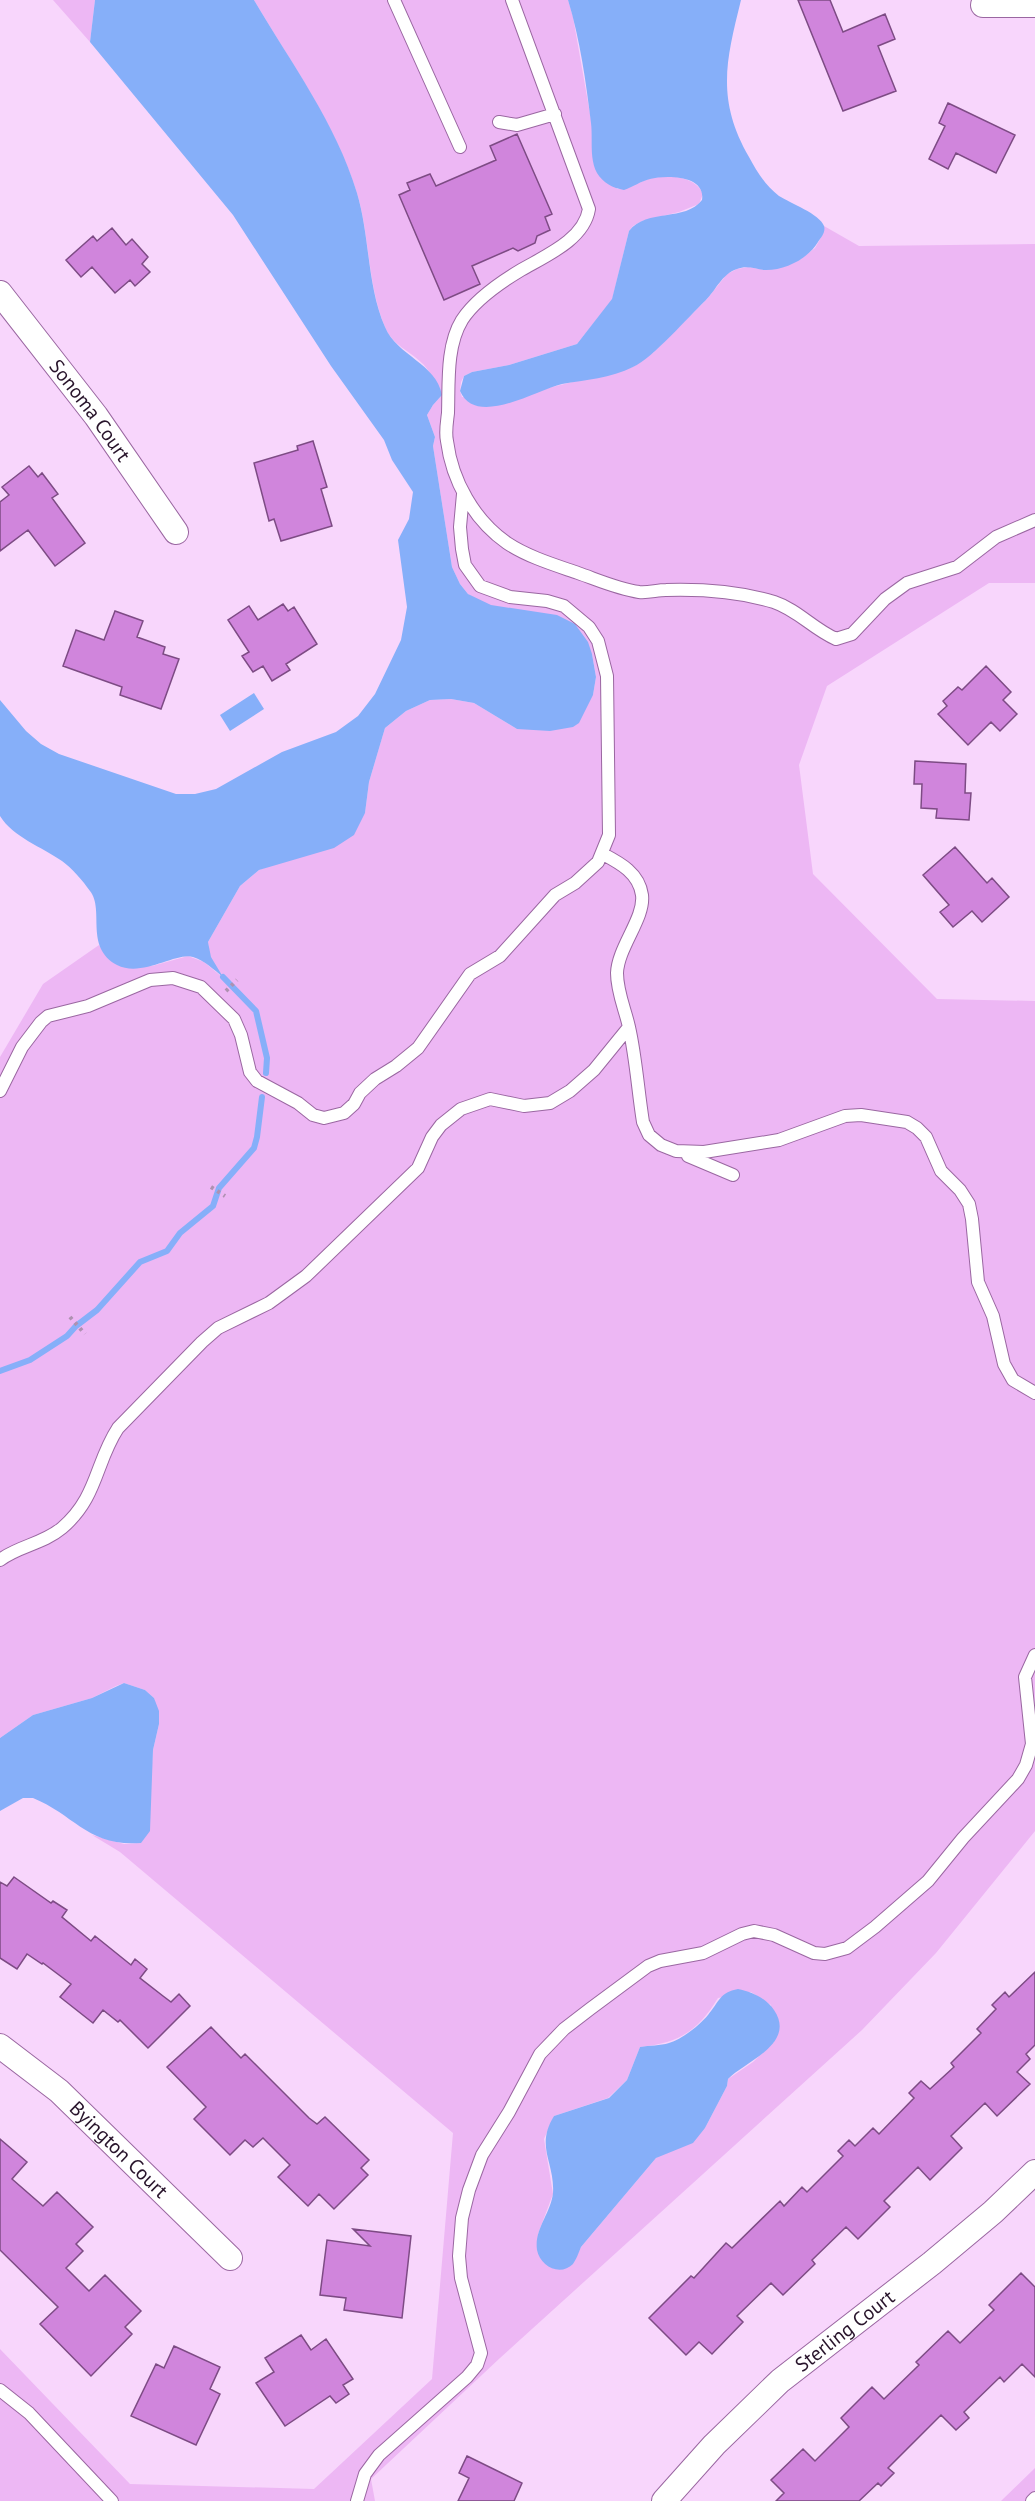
<svg xmlns="http://www.w3.org/2000/svg" width="1035" height="2501" font-family="'PT Sans',sans-serif">
  <rect width="100%" height="100%" fill="#f8d6fc"/>
  <path fill="#edb7f4" fill-rule="evenodd" d="M53 0H95L90 42Z
    M254 0H568L573 17 592 125 617 189C630 190 636 183 648 179 666 174 695 175 703 194L699 204 679 212 642 221 633 226 629 231 612 300 577 344 509 365 472 372 464 376 461 382 460 391 462 397 519 399 536 391 633 367 654 352 707 299 727 274 737 269 748 267 766 270 801 259 815 248 823 234 824 226 859 246 1035 244V583H989L827 686 799 765 813 874 937 999 1035 1001V1831L936 1953 862 2030 500 2358 371 2479 375 2501H0V2349L130 2484 314 2489 432 2379 453 2133 120 1852 92 1835 124 1844 141 1843 151 1776 153 1750 159 1724 154 1698 145 1690 124 1683 116 1686 92 1698 33 1715 0 1738V1057L43 984 99 945 108 958 152 966 188 956 204 962 221 976 210 957 208 942 240 886 259 870 275 864 365 813 369 782 385 728 406 711 430 700 451 699 474 703 517 729 593 695 596 677 592 654 477 600 468 594 460 584 452 567 433 446 435 437 427 415 433 405 442 395C436 386 431 372 423 364 410 351 392 345 385 327 367 284 370 236 357 193 335 123 291 63 254 0ZM751 1992 771 2005 774 2042 753 2062 728 2079 727 2086 705 2128 656 2158 581 2247 573 2264 538 2234 553 2194 544 2139 554 2116 608 2098 627 2080 640 2047C679 2043 698 2031 718 1998Z
    M1035 2468V2501H1001Z"/>
  <path fill="#86aff9" d="M95 0H254C291 63 336 123 357 193 370 237 367 286 385 327 397 356 436 363 442 395L433 405 427 415 435 437 433 446 452 567 460 584 468 594 491 605 557 615 575 624 588 642 592 654 596 677 593 695 579 723 573 727 550 731 517 729 474 703 451 699 430 700 406 711 385 728 369 782 365 813 354 835 334 848 259 870 240 886 208 942 211 957 223 977C214 970 204 960 193 957 176 952 142 978 117 965 84 947 105 910 90 891 83 881 72 868 62 861 42 847 13 837 0 816V700L26 731 41 744 59 754 176 794H195L216 789 282 752 336 732 358 716 375 694 401 640 407 607 398 540 409 519 413 492 392 460 384 440 331 366 233 215 90 42Z
    M568 0H741C726 61 716 99 749 157 757 172 765 185 779 196 790 203 820 214 824 226 826 232 821 238 818 242 808 259 784 271 764 270 755 269 747 265 737 269 722 274 716 290 706 300 688 317 653 358 633 367 611 378 585 380 562 384 536 390 476 428 460 391L464 376 472 372 509 365 577 344 612 299 629 231C647 208 685 222 702 200 706 175 666 175 650 179 641 181 633 187 624 190 613 188 603 183 597 173 589 158 593 139 591 123 586 82 580 39 568 0Z
    M254 693 264 709 230 731 220 715Z
    M124 1683 145 1690 154 1698 159 1711V1724L153 1750 150 1831 141 1843C88 1847 75 1815 33 1798H23L0 1811V1738L33 1715 92 1698Z
    M738 1989C752 1992 766 1998 774 2010 797 2044 744 2062 728 2079L727 2086 705 2128 693 2143 656 2158 581 2247C579 2252 576 2260 573 2264 560 2277 540 2266 537 2250 534 2229 551 2213 553 2193 555 2162 535 2147 554 2116L609 2098 627 2080 640 2047C650 2045 660 2046 669 2043 682 2039 699 2026 708 2015 719 2002 720 1992 738 1989Z"/>
  <g fill="none" stroke-linecap="round" stroke-linejoin="round">
    <path stroke="#86aff9" stroke-width="6" d="M223 977 256 1011 267 1058 266 1073
      M0 1371 30 1360 67 1336 76 1326 97 1310 140 1262 167 1251 180 1233 213 1206 219 1188 254 1148 257 1137 262 1097"/>
  </g>
  <path fill="#d085dc" stroke="#7d4b84" stroke-width="1.5" d="M798 0H830L843 32 885 14 895 39 878 46 896 91 843 111Z
    M948 103 1015 135 996 173 956 153 948 169 929 159 945 126 939 123Z
    M517 134 552 214 545 217 550 230 537 236 535 243 518 251 513 248 472 266 480 284 444 300 399 195 410 190 407 183 430 174 436 186 496 160 490 146Z
    M112 228 126 245 132 239 148 257 142 264 150 272 135 286 130 280 115 293 92 267 81 277 66 260 93 236 97 241Z
    M313 441 327 487 321 489 332 526 281 541 274 519 269 521 254 463 298 450 297 446Z
    M29 466 38 477 42 473 58 494 52 498 85 543 55 566 28 530 0 551V502L9 495 2 487Z
    M283 604 288 611 294 607 317 644 286 664 290 670 272 681 263 666 253 672 242 656 249 652 228 620 249 606 258 620Z
    M115 611 143 621 137 637 165 647 163 654 179 659 161 709 120 695 122 687 63 666 76 630 104 640Z
    M986 666 1011 692 1003 700 1017 714 1000 731 991 722 968 745 938 714 947 706 943 701 958 687 962 690Z
    M915 761 966 764 965 793H971L969 820 936 818 937 809 921 808 922 784H914Z
    M955 847 987 883 992 878 1009 897 982 922 972 911 953 927 940 912 949 905 923 875Z
    M14 1877 51 1903 53 1901 67 1910 62 1917 91 1941 95 1936 131 1965 135 1959 147 1969 140 1978 163 1996 171 2002 179 1994 190 2006 148 2048 120 2020 118 2022 103 2010 93 2023 60 1997 71 1984 43 1963 42 1964 27 1954 17 1969 0 1958V1882L7 1886Z
    M1035 1972V2045L1026 2054 1030 2059 1017 2072 1030 2084 997 2116 985 2103 951 2136 962 2148 930 2180 918 2167 884 2201 890 2207 858 2239 846 2227 812 2260 815 2264 783 2295 771 2283 737 2316 743 2322 712 2354 699 2342 686 2355 649 2318 691 2276 694 2278 726 2243 732 2248 780 2201 784 2206 802 2187 807 2192 843 2156 838 2151 849 2140 855 2146 873 2128 879 2134 914 2098 909 2093 921 2081 930 2089 954 2067 951 2063 981 2033 977 2029 996 2009 992 2005 1005 1992 1009 1997Z
    M211 2027 241 2058 245 2054 309 2118 317 2124 325 2117 369 2160 361 2168 368 2175 334 2209 319 2194 308 2206 278 2177 290 2165 263 2138 253 2147 245 2140 230 2155 194 2119 206 2107 167 2067Z
    M0 2139 27 2162 12 2179 43 2206 57 2192 93 2227 76 2244 83 2251 66 2268 89 2291 105 2275 141 2311 125 2327 132 2334 91 2376 40 2324 58 2307 0 2250Z
    M353 2229 411 2236 402 2318 344 2310 346 2298 320 2295 327 2240 370 2246Z
    M1021 2273 1035 2287V2377L1022 2364 1004 2382 1000 2377 964 2412 969 2418 956 2430 941 2415 888 2468 894 2473 881 2486 878 2483 859 2501H776L784 2493 771 2480 803 2449 815 2461 849 2427 841 2418 872 2387 884 2399 919 2365 916 2362 948 2331 960 2343 994 2310 989 2305Z
    M301 2335 311 2350 326 2339 353 2379 343 2385 349 2394 336 2403 330 2396 285 2426 256 2383 274 2372 265 2358Z
    M174 2346 220 2367 210 2389 220 2394 196 2445 131 2416 156 2364 164 2368Z
    M467 2456 522 2483 514 2501H458L469 2478 459 2473Z"/>
  <g fill="none" stroke-linecap="round" stroke-linejoin="round">
    <defs>
      <path id="service" d="M394 0 460 147
        M512 0 589 209C584 240 545 256 521 270 501 282 475 300 462 320 446 346 449 384 448 413 447 422 445 432 447 441 452 481 474 520 507 543 528 557 555 565 578 573 598 580 618 589 639 592 648 593 657 590 666 590 700 589 741 592 774 602 798 610 813 629 836 639L852 634 885 599 907 583 957 567 996 537 1035 520
        M499 122 517 125 555 114
        M603 854C620 863 639 873 642 895 645 918 618 947 617 973 617 992 625 1009 629 1027 636 1058 638 1091 643 1122L649 1135 661 1145 676 1151 704 1152 779 1140 845 1116 861 1115 907 1122 917 1128 926 1137 941 1171 960 1190 969 1204 972 1219 978 1282 993 1316 1004 1364 1013 1380 1035 1393
        M0 1091 22 1047 41 1022 48 1016 88 1006 150 980 173 978 201 987 234 1019 241 1035 250 1072 257 1081 298 1103 313 1115 324 1118 344 1113 354 1104 360 1093 375 1079 396 1066 418 1048 470 974 500 956 555 895 575 883 598 862 609 835 607 676 598 641 589 627 564 606 547 601 510 597 480 586 465 565 462 549 460 527 463 494
        M688 1156 733 1175
        M0 1560C18 1546 43 1544 62 1528 98 1497 95 1463 118 1428L202 1342 218 1328 269 1303 306 1276 418 1168 432 1137 441 1125 461 1109 490 1099 524 1106 550 1103 570 1091 594 1070 629 1027
        M0 2390 29 2413 112 2501
        M357 2501 365 2474 379 2455 467 2377 477 2365 481 2353 461 2278 459 2256 462 2218 469 2190 482 2155 509 2112 540 2054 564 2029 590 2009 648 1966 660 1961 703 1953 742 1934 754 1931 774 1935 814 1953 825 1954 847 1948 875 1927 928 1881 963 1838 1018 1779 1026 1765 1032 1744 1025 1677 1035 1655
        M1032 2501 1035 2498"/>
      <g id="minor">
        <path d="M983 5H1035"/>
        <path id="s1" d="M0 293 96 416 176 532"/>
        <path id="s2" d="M0 2046 59 2091 230 2258"/>
        <path id="s3" d="M664 2501 714 2445 780 2381 932 2263 993 2212 1035 2172"/>
      </g>
    </defs>
    <use href="#service" stroke="#9a67a1" stroke-width="14"/>
    <use href="#minor" stroke="#9a67a1" stroke-width="26"/>
    <path stroke="#ae91b1" stroke-width="4" stroke-dasharray="3 4.5" stroke-linecap="butt" d="M226 991 237 980
      M211 1187 225 1196
      M70 1317 85 1334"/>
    <use href="#service" stroke="#fff" stroke-width="12"/>
    <use href="#minor" stroke="#fff" stroke-width="24"/>
  </g>
  <g text-anchor="middle" stroke-width="5" stroke-linejoin="round" paint-order="stroke">
    <g font-size="20" fill="#28142b" stroke="#f7ecf9">
      <text dy="7" stroke="none"><textPath href="#s1" startOffset="148">Sonoma Court</textPath></text>
      <text dy="7" stroke="none"><textPath href="#s2" startOffset="158">Byington Court</textPath></text>
      <text dy="7" stroke="none"><textPath href="#s3" startOffset="249">Sterling Court</textPath></text>
    </g>
  </g>
</svg>
